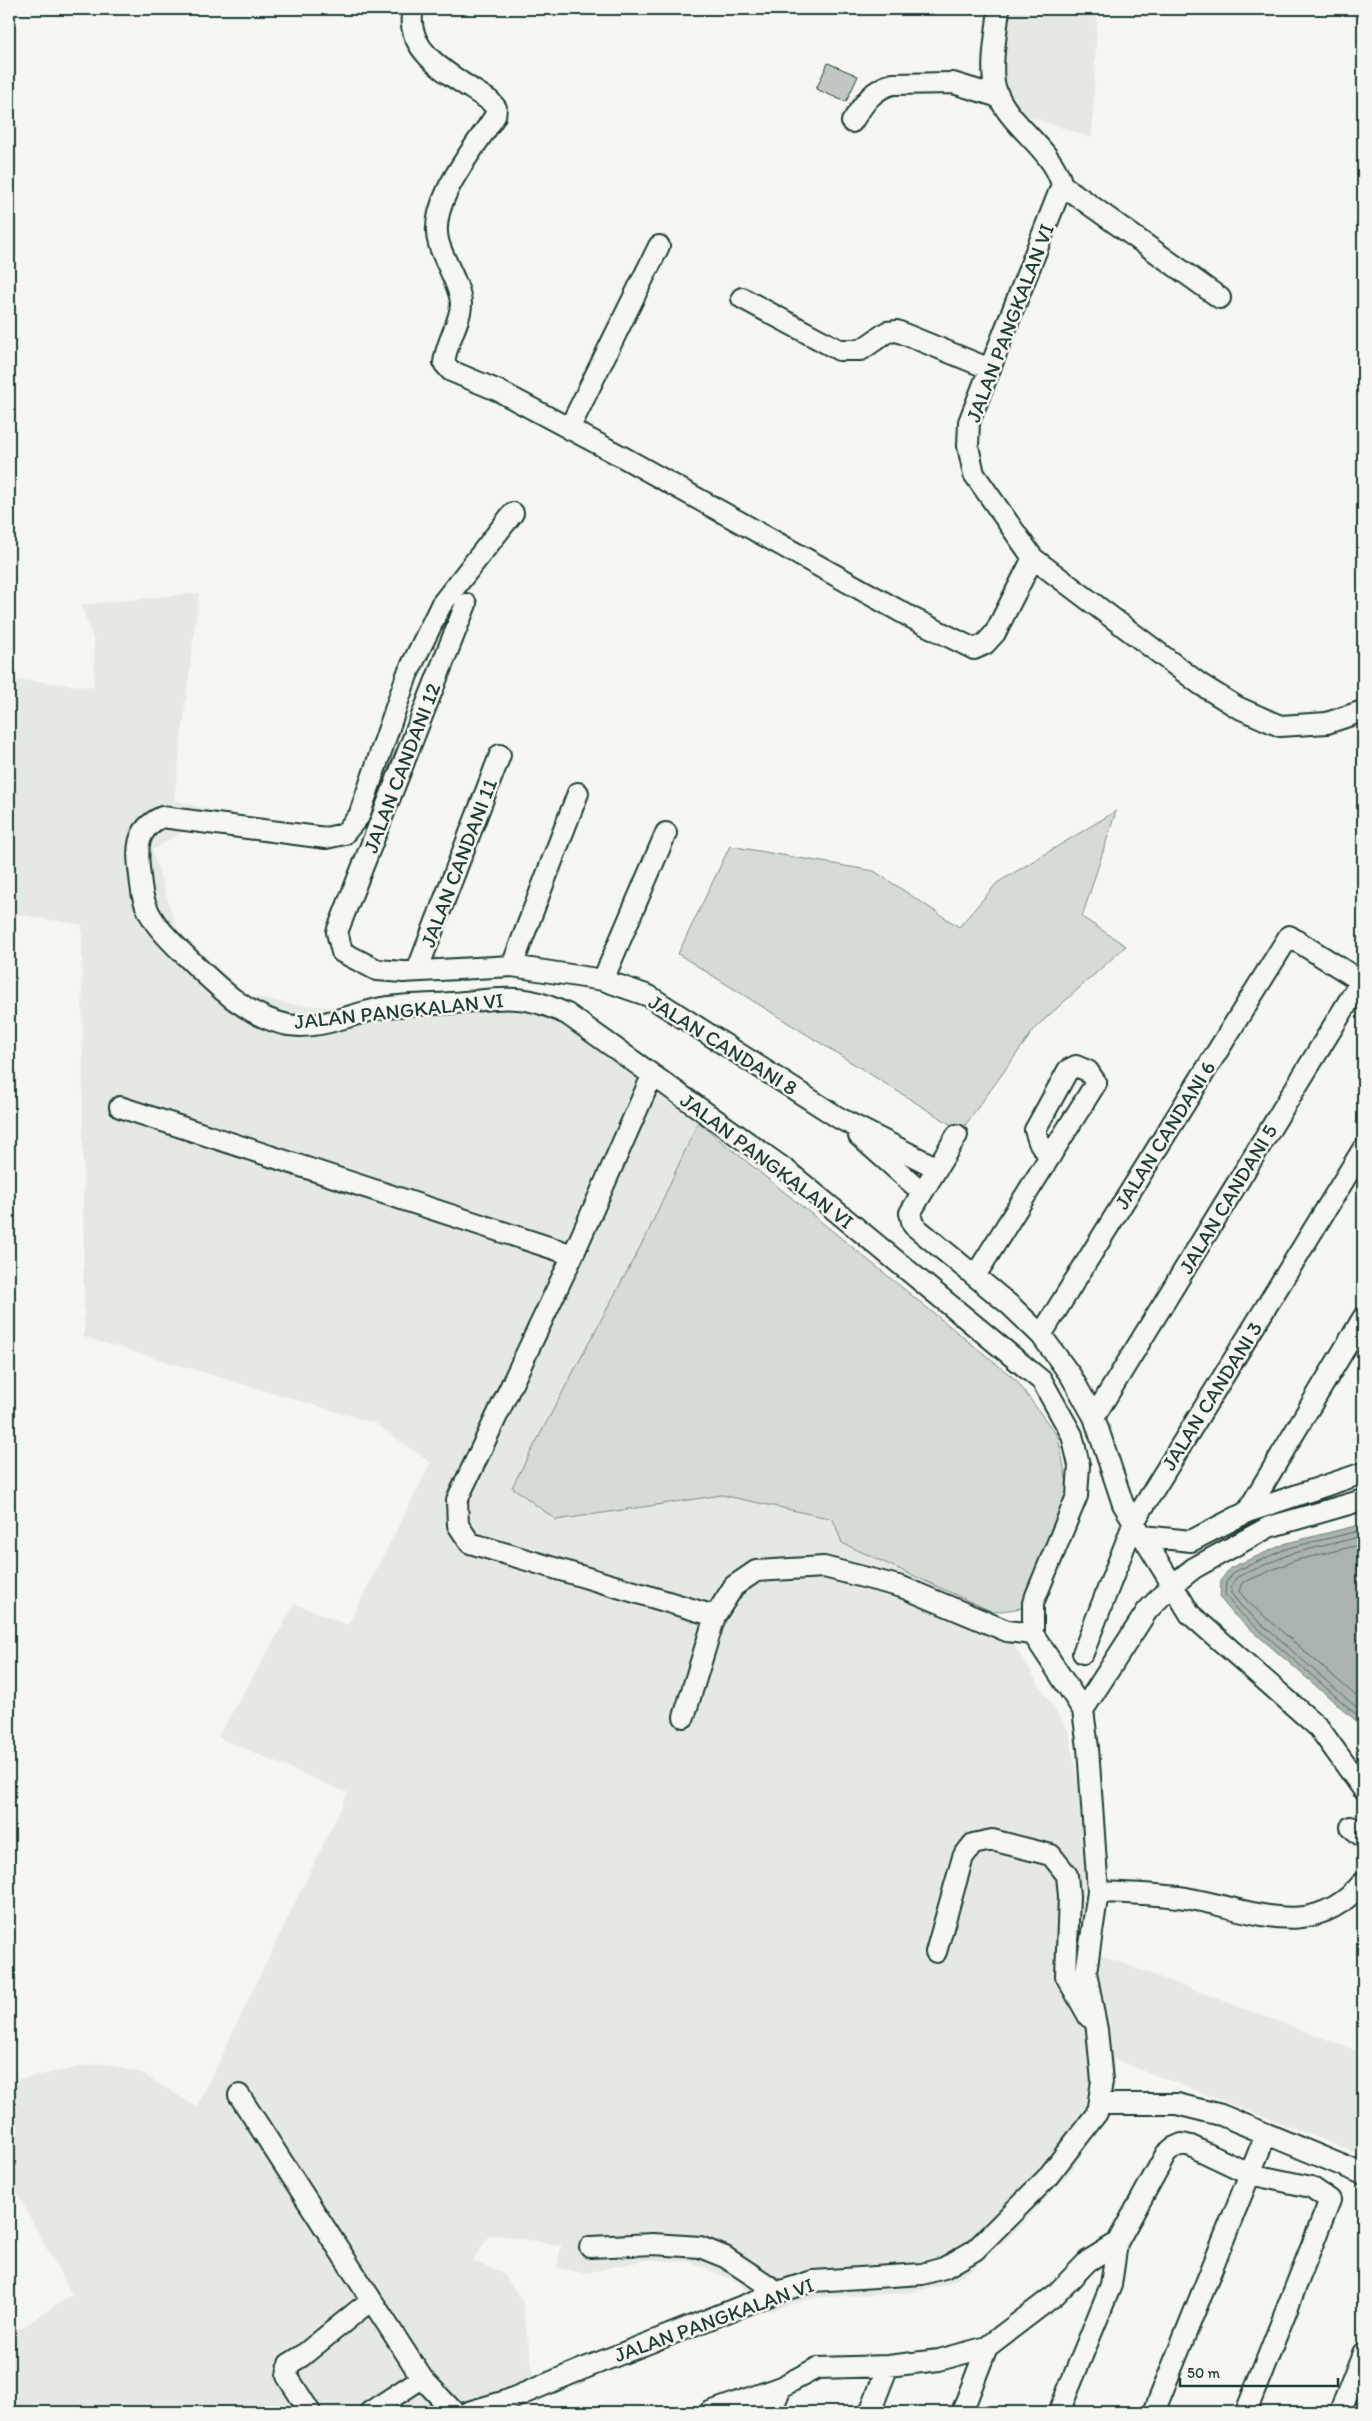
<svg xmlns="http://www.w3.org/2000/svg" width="1372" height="2421" font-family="Itim,sans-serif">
  <rect width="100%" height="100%" fill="#f6f6f2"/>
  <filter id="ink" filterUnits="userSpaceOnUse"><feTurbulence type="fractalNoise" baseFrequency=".02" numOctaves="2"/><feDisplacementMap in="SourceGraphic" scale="10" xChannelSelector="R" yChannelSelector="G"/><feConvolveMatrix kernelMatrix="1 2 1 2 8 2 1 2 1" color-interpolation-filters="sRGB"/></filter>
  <g filter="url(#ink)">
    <path fill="#e6e8e4" d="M1005 9H1101L1097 15 1092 138 1006 109Z
      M199 593 174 800 351 849 184 831 152 850 177 930 247 995 290 1004 357 1009 482 990H526L567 1009 705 1105 648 1232 556 1520 722 1495 833 1519 842 1543 993 1612 1069 1732 1087 1834 1081 1948 1363 2053V2155L1114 2059 1115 2100 1072 2170 1015 2231 972 2269 949 2284 908 2293 819 2297 769 2311 738 2282 691 2262 647 2260 585 2273 557 2268 561 2245 490 2234 473 2261 502 2272 522 2300 534 2380 519 2412H9V2336L72 2295 9 2178V2109L14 2080 101 2063 141 2073 197 2107 348 1793 218 1737 295 1604 348 1625 431 1463 375 1423 84 1337 82 925 9 913V679L94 687V641L81 605Z"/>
    <path fill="#d6dbd6" stroke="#7a8c85" d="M1116 811 1082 917 1126 946 1036 1027 961 1131 678 954 730 846 874 871 959 927 997 883Z
      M698 1122 1016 1380 1058 1437 1068 1488 1023 1608 993 1612 842 1543 833 1519 722 1495 556 1520 512 1487 648 1232Z"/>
    <path fill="#aab3ae" stroke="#72847d" d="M1363 1524V1734L1354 1719 1233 1614 1220 1598 1221 1580 1230 1568 1287 1543Z"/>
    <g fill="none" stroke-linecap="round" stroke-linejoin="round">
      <path stroke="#576c65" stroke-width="1" d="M1363 1530 1288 1548 1234 1572 1226 1582 1225 1595 1237 1610 1357 1715 1363 1725
        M1363 1536 1290 1554 1237 1577 1232 1584 1231 1593 1241 1606 1363 1713
        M1363 1544 1293 1561 1242 1583 1239 1591 1247 1601 1363 1702"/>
    </g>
    <path fill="#c1c8c3" stroke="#1f3d34" d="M828 63 858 76 846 102 816 89Z"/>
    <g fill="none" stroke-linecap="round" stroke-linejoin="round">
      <defs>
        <path id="minor" d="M413 9C402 54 460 80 490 101L496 108 495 116C474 149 426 204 439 244 444 261 461 287 461 304 461 321 446 342 444 363L451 371 499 391 621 456 914 619 974 649 985 644 995 633 1033 558
          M999 9C997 29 989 71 996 90 1009 127 1052 147 1062 185L969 422 968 446 974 474 1033 558 1200 684 1237 707 1280 726 1327 723 1363 711
          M852 122C863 105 872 89 893 84L953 83 999 97
          M1062 185 1220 298
          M742 298 839 350H861L887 332 897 331 990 369
          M569 429 659 246
          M466 604 337 932 342 952 377 970 403 972 512 966 603 980 649 996 839 1118 937 1168
          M512 966 578 793
          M417 971 500 755
          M603 980 666 833
          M652 1076 573 1255 457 1500 458 1525 470 1543 715 1616 684 1717
          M120 1107 573 1255
          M957 1135 910 1213 913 1225 1011 1306 1041 1335 1071 1376 1094 1417 1123 1504 1190 1614 1319 1728 1363 1789
          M859 1136 922 1192
          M975 1276 1096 1083 1088 1071 1076 1066 1068 1070 1035 1130 1039 1142 1050 1157
          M1041 1335 1289 936 1361 981 1094 1417
          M1247 1512 1363 1473
          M1143 1536 1191 1541 1247 1512 1363 1318
          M715 1616 734 1586 756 1571 824 1567 902 1587 1007 1631 1033 1634
          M1083 1653 1134 1522 1363 1149
          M1083 1710 1147 1611 1171 1586 1194 1568 1269 1527 1363 1500
          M1351 1827 1363 1837
          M1098 1892C1127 1893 1157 1894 1186 1898 1251 1909 1312 1944 1363 1882
          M936 1952 963 1857 973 1844 992 1840 1051 1855 1067 1875 1069 1896 1066 1976 1089 2017
          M239 2095 422 2378 454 2412
          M1099 2104H1177L1221 2115 1363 2174
          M590 2247 653 2244 700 2247 725 2257 778 2292
          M310 2412 287 2376 289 2364 302 2356 371 2300
          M370 2412 422 2378
          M468 2412 506 2401 580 2370 778 2292 813 2281 922 2274 944 2268 975 2250 1046 2179 1097 2113 1102 2081 1097 2030 1086 1972 1098 1892 1088 1748 1083 1710 1033 1634V1603L1077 1496 1079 1465 1072 1435 1042 1381 786 1170 567 1014C551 1007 535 1000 517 999 496 997 473 1002 452 1003 428 1005 401 1004 377 1009 349 1015 317 1030 288 1025 248 1017 219 988 191 961 168 938 144 919 141 885 138 856 131 831 162 817L326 838 344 834 359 816 407 675 441 605 513 513
          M710 2412 781 2387 817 2368 888 2366 939 2360 987 2347 1055 2295 1088 2261 1117 2243 1166 2154 1173 2148 1182 2144 1191 2146 1250 2174 1311 2187 1330 2200 1246 2412
          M771 2412 781 2387
          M870 2412 888 2366
          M962 2412 987 2347
          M1059 2412 1111 2285 1117 2243
          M1154 2412 1266 2134
          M1340 2412 1363 2353"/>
      </defs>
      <use href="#minor" stroke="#1f3d34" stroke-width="24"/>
      <use href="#minor" stroke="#f6f6f2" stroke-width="20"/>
    </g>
  </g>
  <g text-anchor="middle" stroke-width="5" stroke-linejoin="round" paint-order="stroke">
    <g font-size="21" fill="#1f3d34" stroke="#f6f6f2">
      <text transform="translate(1010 323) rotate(-69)" y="7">JALAN PANGKALAN VI</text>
      <text transform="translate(402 768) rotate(-69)" y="7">JALAN CANDANI 12</text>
      <text transform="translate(459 863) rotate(-69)" y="7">JALAN CANDANI 11</text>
      <text transform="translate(399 1011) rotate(-6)" y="7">JALAN PANGKALAN VI</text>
      <text transform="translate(723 1045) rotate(32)" y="7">JALAN CANDANI 8</text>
      <text transform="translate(1165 1135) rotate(-58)" y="7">JALAN CANDANI 6</text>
      <text transform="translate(767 1161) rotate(37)" y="7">JALAN PANGKALAN VI</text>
      <text transform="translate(1228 1199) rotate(-59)" y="7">JALAN CANDANI 5</text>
      <text transform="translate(1212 1396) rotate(-58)" y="7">JALAN CANDANI 3</text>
      <text transform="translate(714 2320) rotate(-20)" y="7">JALAN PANGKALAN VI</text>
    </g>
  </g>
  <rect width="1372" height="2421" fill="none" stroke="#f6f6f2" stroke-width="30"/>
  <rect x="15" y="15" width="1342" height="2391" fill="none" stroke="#1f3d34" stroke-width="2" filter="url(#ink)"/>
  <path d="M1180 2378v8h158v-8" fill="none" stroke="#1f3d34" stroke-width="2.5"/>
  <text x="1187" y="2378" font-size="15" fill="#1f3d34" stroke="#f6f6f2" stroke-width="4" paint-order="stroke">50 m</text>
</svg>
